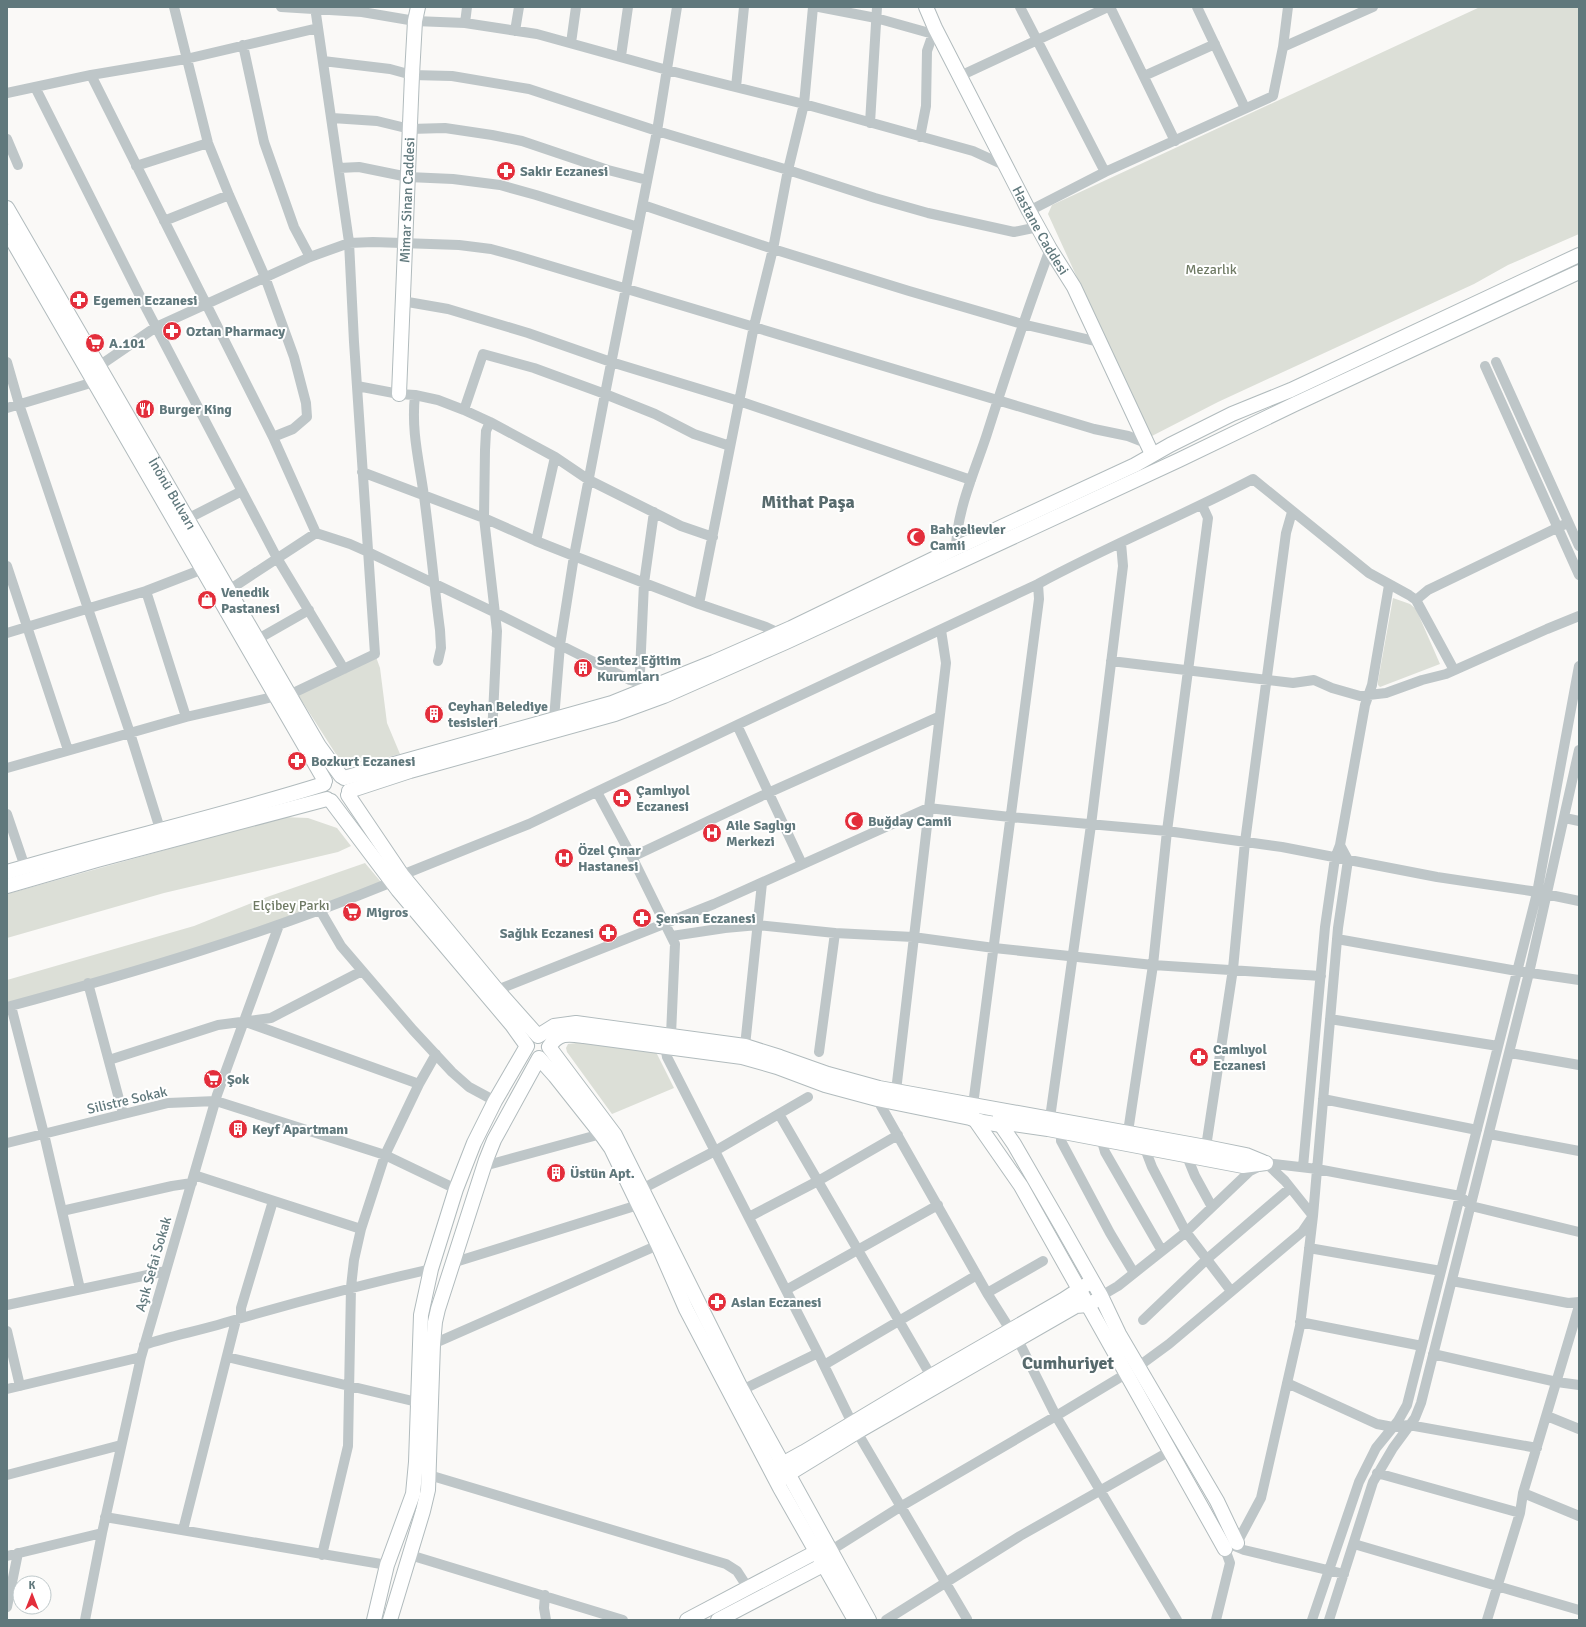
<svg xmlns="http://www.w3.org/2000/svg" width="1586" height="1627" font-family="Signika,sans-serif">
  <rect width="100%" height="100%" fill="#faf9f7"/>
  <path fill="#dcdfd7" d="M1480 7H1579V234L1508 265 1474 284 1218 402 1150 437 1048 214 1052 205Z
    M1393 598 1410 604 1416 609 1440 664 1380 687 1378 685V681Z
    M375 654 380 668 387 723 400 754 369 762H341L298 695Z
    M283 817 308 818 337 828 351 846 338 852 164 893 7 938V894Z
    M365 863 381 882 299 919 7 1007V980L194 926 267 897Z
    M584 1042 656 1052 674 1088 612 1114 567 1052 566 1048 568 1044Z"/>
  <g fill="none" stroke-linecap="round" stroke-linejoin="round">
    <defs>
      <g id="secondary">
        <path id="s1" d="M926 7 935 28 1029 211 1050 249 1074 287 1152 454"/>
        <path id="s2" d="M7 208 319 746 341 776"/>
        <path d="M7 231 325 781"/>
        <path id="s3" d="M399 394 412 75 415 21 418 7"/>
        <path d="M344 778 612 703 714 662 791 628 956 548 1135 465 1170 445 1232 414 1291 390 1579 255"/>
        <path d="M349 791 410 771 615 714 664 696 786 642 1179 460 1295 404 1579 272"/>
        <path d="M348 795 402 875 497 990 538 1036 554 1026 576 1023 745 1046 780 1057 828 1074 879 1088 1206 1147 1246 1155 1263 1162"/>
        <path d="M331 801 398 890 512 1025 527 1046 495 1101 474 1143 456 1189 431 1269 421 1315 416 1462 413 1494 387 1565 374 1620"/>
        <path d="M7 872C112 841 219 817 324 784"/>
        <path d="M7 886 97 860 327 799"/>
        <path d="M1000 1116 1001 1125 1014 1144 1062 1227 1101 1296 1119 1334 1217 1501 1237 1543"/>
        <path d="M973 1117 1021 1186 1225 1549"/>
        <path d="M775 1468 804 1452 931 1376 1063 1300 1086 1285"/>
        <path d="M782 1478 857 1432 1076 1306 1088 1305 1095 1301"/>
        <path d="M390 1620 423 1511 428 1490 433 1344 435 1322 438 1309 486 1160 494 1140 539 1058 555 1076 601 1134 611 1148 658 1245 686 1309 780 1488 855 1620"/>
        <path d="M687 1620 816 1552"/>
        <path d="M718 1620 823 1565"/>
        <path d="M869 1620 742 1390 615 1135 549 1047C559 1032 568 1034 584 1036L742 1057 777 1067 825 1085 877 1099 970 1118 983 1122 1001 1125 1013 1124 1048 1129 1243 1166 1266 1163"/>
      </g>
    </defs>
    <use href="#secondary" stroke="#b1bbbd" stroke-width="16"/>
    <path stroke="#bec6c8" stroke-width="10" d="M174 7 208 143 229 195 265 277 294 357 306 403 307 417 293 429 273 437
      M281 7 362 12 415 21 465 23 537 34 667 70 804 104 973 151 1006 166
      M819 7 876 18 933 34
      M1020 7 1105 172
      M1110 7 1175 141
      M1197 7 1245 108
      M465 23 467 7
      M515 31 519 7
      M571 43 576 7
      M243 45 264 142 294 227 310 257
      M1283 47 1373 7
      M621 56 628 7
      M323 61 390 69 412 75 452 76 529 89 657 131 788 170 875 198 928 213 1014 232 1038 227
      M91 75 273 437 316 533
      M960 76 1108 7
      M1144 76 1215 44
      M35 87 145 306 277 558 344 669
      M736 87 744 7
      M7 93 91 75 186 59 318 28
      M332 118 377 121 410 129 445 128 492 135 522 141 608 170 647 180
      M870 123 877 7
      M920 137 926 106 927 51 935 28
      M7 139 18 165
      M136 166 208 143
      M339 168 359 167 408 177 453 179 500 185 536 195 638 227
      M643 205 773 249 909 291 1022 324 1099 342
      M1029 211 1105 172 1273 96 1283 47 1288 7
      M164 221 229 195
      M402 301 448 309 528 333 611 362 739 401 971 480
      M7 362 19 404 130 733 160 829
      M1496 362 1579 546
      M99 366 156 327 310 257 349 243 373 242 459 245 491 249 517 256 1094 429 1128 436 1146 443
      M1485 366 1579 575
      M357 386 399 394 415 395 438 400 464 410 490 422 555 457 589 480 681 526 713 537
      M415 395C411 431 419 460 424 496 430 540 434 585 440 630L441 648 438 661
      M7 408 94 382
      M464 410 483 354 534 368 605 394 655 414 694 434 730 446
      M490 422 486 431 485 450 484 518 497 631 492 736
      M362 472 484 518 536 541 574 556 699 604 766 627 779 633
      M187 519 242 491
      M536 541 555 457
      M956 548C957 510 974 473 986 437 1006 374 1027 311 1050 249
      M7 566 68 750
      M229 590 316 533 350 544 368 552 496 613 630 680 638 682 644 690
      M146 591 186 717
      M1416 600 1428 590 1563 525
      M699 604 754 326 773 249 788 170 804 104 813 7
      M7 633 146 591 203 569
      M258 639 309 610
      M1111 661 1293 683 1314 680 1332 688 1360 696 1386 693 1422 680 1446 674 1547 629 1579 616
      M638 682 640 672 644 583 654 512
      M289 695 375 654 354 342 349 242 315 7
      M554 719 560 645 574 556 605 394 657 131 677 7
      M737 725 802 864
      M7 768 186 717 277 696
      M597 792 632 857 675 944 671 1035
      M7 814 25 867
      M1565 818 1579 821
      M632 857 768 793 938 717
      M402 875 529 824 737 725 1038 584C1108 546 1182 516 1253 479L1369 573 1409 595 1416 600 1454 670
      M320 910 341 946 413 1030 452 1072 469 1087 495 1101
      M672 936 725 928 758 925 835 933 913 937 994 948 1153 965 1321 976
      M1337 939 1517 971 1579 980
      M88 983 123 1114
      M497 990 714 904 928 808 1010 817 1167 831 1282 847 1437 877 1531 891 1579 901
      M11 1006 44 1134 80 1289
      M7 1007C137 972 267 933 392 882
      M1330 1019 1498 1046
      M246 1022 419 1084
      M665 1046 667 1057 818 1353 852 1423
      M745 1046 762 883
      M819 1052 835 933
      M1510 1053 1579 1065
      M109 1060 218 1025 271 1018 362 971
      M896 1091 946 663 941 630
      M877 1099 987 1293 1011 1331
      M1323 1099 1477 1130
      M973 1105 1039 599 1038 584
      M779 1114 931 1376
      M1050 1118 1091 825 1123 566 1121 543
      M1061 1131V1141L1110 1233 1134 1273
      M1128 1132 1153 965 1167 831 1208 518 1202 505
      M1489 1134 1579 1151
      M1101 1138 1105 1152 1162 1251
      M7 1143 168 1103 216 1101 385 1155 456 1189
      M1144 1146 1152 1167 1186 1232 1231 1291
      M1206 1147 1233 969 1245 842 1286 533 1292 512
      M1186 1154 1195 1176 1212 1207
      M484 1166 601 1134
      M1303 1167 1325 927 1335 858 1340 845 1365 705 1372 685 1389 585
      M194 1175 361 1229
      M642 1189 715 1151 808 1097
      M62 1211 172 1186 192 1183
      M749 1217 818 1181 898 1135
      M1309 1248 1441 1271
      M452 1263 638 1205
      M1452 1281 1568 1303 1579 1302
      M786 1290 938 1205
      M987 1293 1043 1261
      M1101 1296 1118 1286 1186 1232 1250 1171 1266 1163 1317 1169 1460 1196 1471 1206 1579 1232
      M7 1305 166 1271
      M241 1318V1308L273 1201
      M1143 1320 1207 1259 1290 1188
      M1300 1322 1422 1346
      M7 1331 20 1386
      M1018 1340 1056 1416 1177 1620
      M433 1344 658 1245
      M144 1345C170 1336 198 1331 224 1323 293 1303 361 1285 431 1269
      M1433 1354 1557 1382 1579 1385
      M227 1357 417 1402
      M824 1365 977 1275
      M1287 1383 1377 1424 1393 1427 1409 1425 1537 1448
      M7 1389 141 1357
      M742 1390 818 1353
      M1547 1416 1579 1429
      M857 1432 967 1619 966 1620
      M1377 1473 1520 1513
      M7 1475 121 1445
      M429 1475 726 1564 737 1571 748 1588
      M1523 1493 1579 1516
      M105 1517 387 1565
      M183 1530 236 1320
      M1354 1544 1579 1610
      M1232 1545 1244 1550 1344 1574
      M830 1551 900 1507 1056 1416 1139 1366 1169 1344 1302 1232 1313 1216 1338 928 1348 860 1340 845
      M322 1555 348 1446 351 1287 354 1260 361 1229 385 1155 419 1084 436 1054
      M410 1555 623 1620
      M7 1556 102 1533
      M545 1595 544 1608 546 1620
      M7 1607 18 1553
      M85 1620 102 1533 141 1357 217 1095 279 925
      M886 1620 1020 1536 1170 1451
      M1216 1620 1230 1563 1225 1549 1237 1543 1261 1498 1300 1326 1313 1216 1285 1181 1266 1163
      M1312 1620 1359 1482 1376 1448 1398 1421 1407 1405 1537 893 1579 666
      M1329 1620 1373 1482 1393 1448 1415 1418 1421 1403 1529 973 1579 750
      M1487 1620 1520 1513 1523 1493 1579 1306"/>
    <use href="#secondary" stroke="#fff" stroke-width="14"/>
  </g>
  <defs>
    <symbol id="pharmacy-disc" viewBox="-11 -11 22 22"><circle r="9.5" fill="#e32e3b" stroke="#fff"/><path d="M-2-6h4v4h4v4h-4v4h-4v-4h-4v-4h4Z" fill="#fff"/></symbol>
    <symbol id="supermarket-disc" viewBox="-11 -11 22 22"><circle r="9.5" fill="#e32e3b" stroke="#fff"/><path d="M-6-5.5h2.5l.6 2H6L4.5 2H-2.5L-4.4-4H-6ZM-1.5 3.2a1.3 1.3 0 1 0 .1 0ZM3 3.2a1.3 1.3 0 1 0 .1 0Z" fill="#fff"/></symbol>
    <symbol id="restaurant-disc" viewBox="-11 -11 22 22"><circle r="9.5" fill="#e32e3b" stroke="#fff"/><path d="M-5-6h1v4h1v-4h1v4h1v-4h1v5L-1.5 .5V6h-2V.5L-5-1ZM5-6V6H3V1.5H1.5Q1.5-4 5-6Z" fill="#fff"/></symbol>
    <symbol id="mosque-disc" viewBox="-11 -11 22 22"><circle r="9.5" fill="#e32e3b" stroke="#fff"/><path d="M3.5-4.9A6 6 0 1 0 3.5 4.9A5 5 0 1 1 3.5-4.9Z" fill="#fff"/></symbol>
    <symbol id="shop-disc" viewBox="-11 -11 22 22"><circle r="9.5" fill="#e32e3b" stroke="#fff"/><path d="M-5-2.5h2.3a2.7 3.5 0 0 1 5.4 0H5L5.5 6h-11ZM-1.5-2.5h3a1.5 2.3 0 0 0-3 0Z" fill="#fff"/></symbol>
    <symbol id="building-disc" viewBox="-11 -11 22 22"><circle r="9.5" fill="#e32e3b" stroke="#fff"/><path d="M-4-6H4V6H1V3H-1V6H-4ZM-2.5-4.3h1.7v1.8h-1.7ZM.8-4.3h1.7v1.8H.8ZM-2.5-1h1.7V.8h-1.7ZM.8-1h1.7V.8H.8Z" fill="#fff"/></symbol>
    <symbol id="hospital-disc" viewBox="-11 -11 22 22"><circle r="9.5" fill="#e32e3b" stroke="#fff"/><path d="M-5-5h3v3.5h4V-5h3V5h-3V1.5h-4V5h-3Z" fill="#fff"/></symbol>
  </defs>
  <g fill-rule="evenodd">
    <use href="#pharmacy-disc" x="495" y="160" width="22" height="22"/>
    <use href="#pharmacy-disc" x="68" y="289" width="22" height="22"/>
    <use href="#pharmacy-disc" x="161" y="320" width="22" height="22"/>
    <use href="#supermarket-disc" x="84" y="332" width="22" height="22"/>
    <use href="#restaurant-disc" x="134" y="398" width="22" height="22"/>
    <use href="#mosque-disc" x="905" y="526" width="22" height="22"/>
    <use href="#shop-disc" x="196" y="589" width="22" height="22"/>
    <use href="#building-disc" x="572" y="657" width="22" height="22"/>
    <use href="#building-disc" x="423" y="703" width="22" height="22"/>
    <use href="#pharmacy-disc" x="286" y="750" width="22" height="22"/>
    <use href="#pharmacy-disc" x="611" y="787" width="22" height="22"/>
    <use href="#mosque-disc" x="843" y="810" width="22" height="22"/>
    <use href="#hospital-disc" x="701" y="822" width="22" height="22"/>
    <use href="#hospital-disc" x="553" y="847" width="22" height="22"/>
    <use href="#supermarket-disc" x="341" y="901" width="22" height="22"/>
    <use href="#pharmacy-disc" x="631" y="907" width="22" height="22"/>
    <use href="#pharmacy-disc" x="597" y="922" width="22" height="22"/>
    <use href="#pharmacy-disc" x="1188" y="1046" width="22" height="22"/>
    <use href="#supermarket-disc" x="202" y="1068" width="22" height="22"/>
    <use href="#building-disc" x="227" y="1118" width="22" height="22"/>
    <use href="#building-disc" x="545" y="1162" width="22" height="22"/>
    <use href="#pharmacy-disc" x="706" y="1291" width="22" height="22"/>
  </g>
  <g text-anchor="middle" stroke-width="4" stroke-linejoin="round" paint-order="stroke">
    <g font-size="14" font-weight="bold" fill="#60787c" stroke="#fff" text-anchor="start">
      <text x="520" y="176">Sakir Eczanesi</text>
      <text x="93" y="305">Egemen Eczanesi</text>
      <text x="186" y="336">Oztan Pharmacy</text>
      <text x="109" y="348">A.101</text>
      <text x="159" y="414">Burger King</text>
      <text x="930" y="534">Bahçelievler<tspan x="930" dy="16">Camii</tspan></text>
      <text x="221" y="597">Venedik<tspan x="221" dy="16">Pastanesi</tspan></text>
      <text x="597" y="665">Sentez Eğitim<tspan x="597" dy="16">Kurumları</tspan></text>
      <text x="448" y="711">Ceyhan Belediye<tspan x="448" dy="16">tesisleri</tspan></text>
      <text x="311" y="766">Bozkurt Eczanesi</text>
      <text x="636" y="795">Çamlıyol<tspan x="636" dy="16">Eczanesi</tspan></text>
      <text x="868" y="826">Buğday Camii</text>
      <text x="726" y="830">Aile Saglıgı<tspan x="726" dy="16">Merkezi</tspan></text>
      <text x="578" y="855">Özel Çınar<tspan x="578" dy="16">Hastanesi</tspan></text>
      <text x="366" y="917">Migros</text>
      <text x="656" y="923">Şensan Eczanesi</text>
      <text x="594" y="938" text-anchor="end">Sağlık Eczanesi</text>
      <text x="1213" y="1054">Camlıyol<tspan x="1213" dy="16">Eczanesi</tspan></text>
      <text x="227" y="1084">Şok</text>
      <text x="252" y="1134">Keyf Apartmanı</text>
      <text x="570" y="1178">Üstün Apt.</text>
      <text x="731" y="1307">Aslan Eczanesi</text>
    </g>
    <g font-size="14" fill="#60787c" stroke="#fff">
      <text dy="5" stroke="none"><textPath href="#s3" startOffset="194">Mimar Sinan Caddesi</textPath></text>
      <text dy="5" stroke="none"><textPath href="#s1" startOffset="251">Hastane Caddesi</textPath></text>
      <text dy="5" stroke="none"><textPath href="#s2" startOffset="330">İnönü Bulvarı</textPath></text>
      <text transform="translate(127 1100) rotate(-13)" y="5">Silistre Sokak</text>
      <text transform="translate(153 1264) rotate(-74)" y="5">Aşık Sefai Sokak</text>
    </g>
    <g font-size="14" fill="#6f7a64" stroke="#fff">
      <text x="1211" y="274">Mezarlık</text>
      <text x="291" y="910">Elçibey Parkı</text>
    </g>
    <g font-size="18" font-weight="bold" fill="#576a6d" stroke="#fff">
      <text x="808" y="508">Mithat Paşa</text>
      <text x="1068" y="1369">Cumhuriyet</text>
    </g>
  </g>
  <rect width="1586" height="1627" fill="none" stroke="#60787c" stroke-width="16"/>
  <g transform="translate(32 1595)"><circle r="19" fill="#ffffff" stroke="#bfc9cb"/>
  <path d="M0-3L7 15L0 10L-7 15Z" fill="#e32e3b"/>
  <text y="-6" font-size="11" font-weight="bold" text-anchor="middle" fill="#60787c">K</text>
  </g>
</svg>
